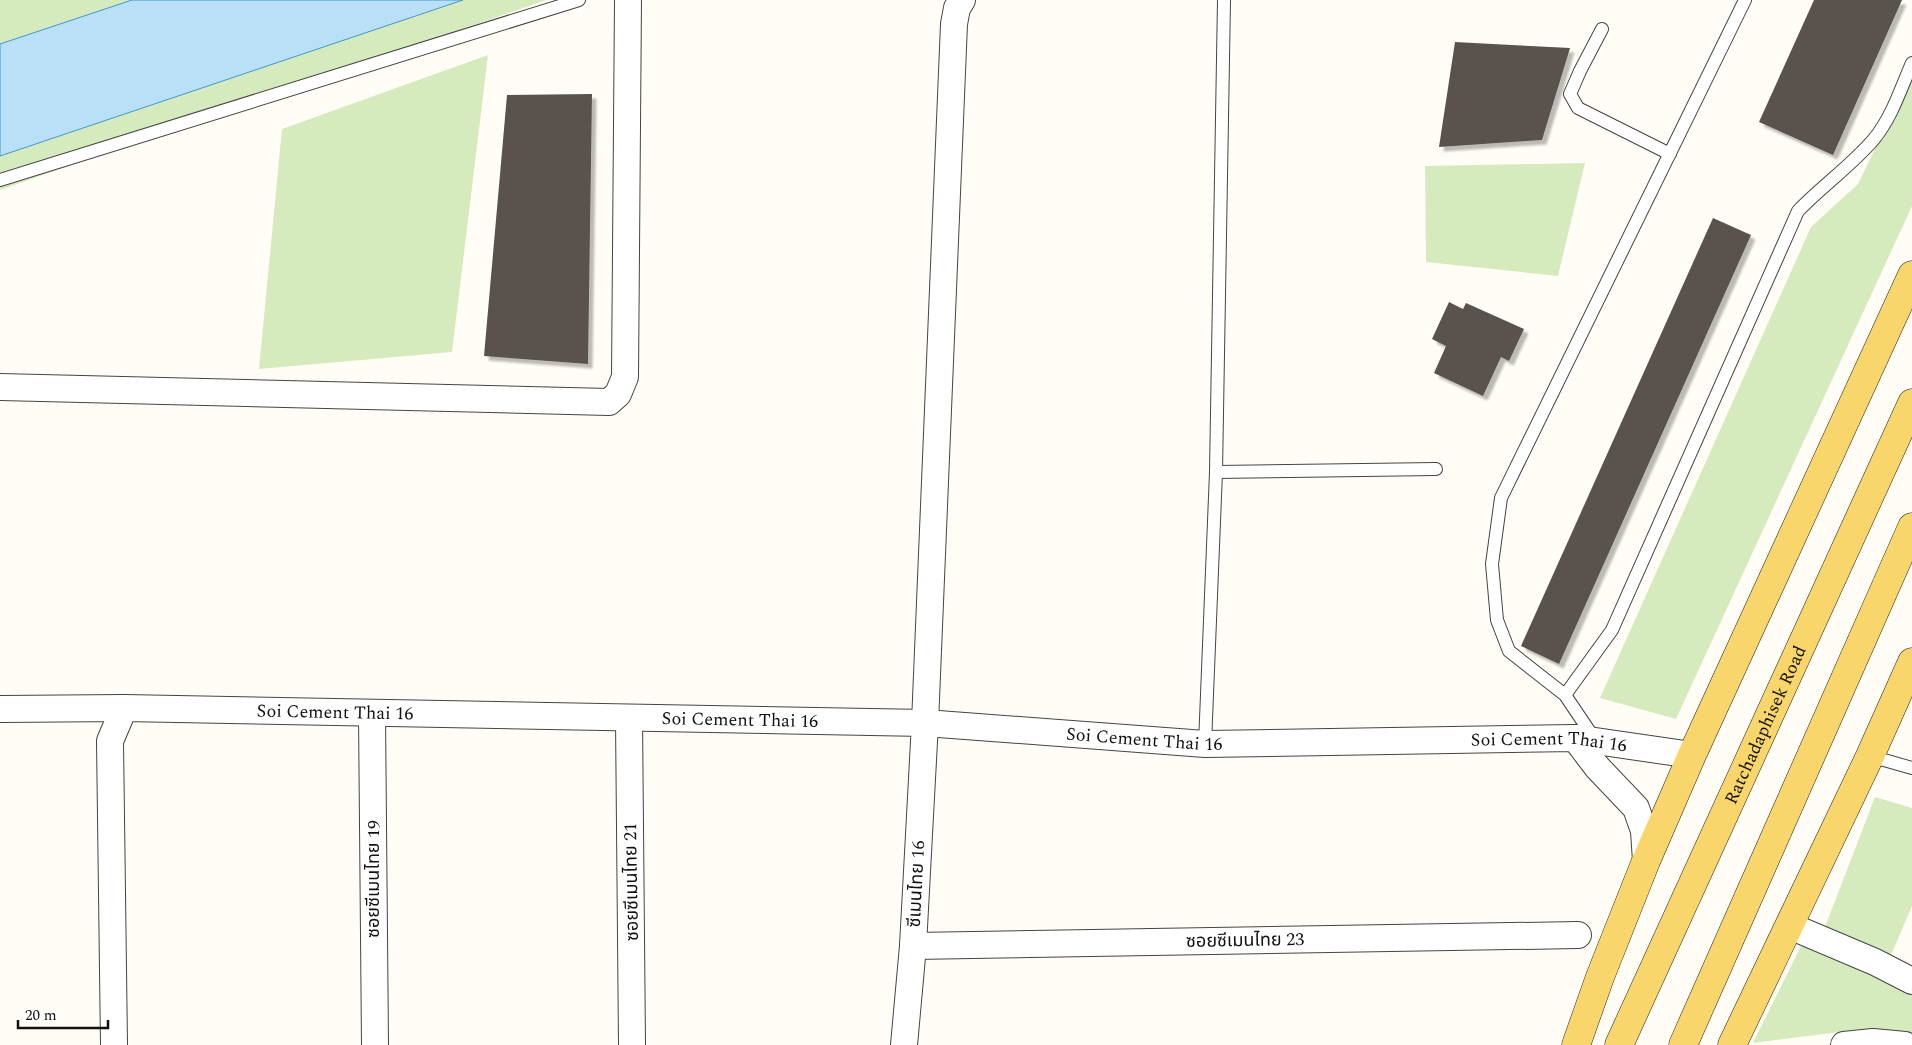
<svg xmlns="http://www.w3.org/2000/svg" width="1912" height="1045" font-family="Spectral,'Noto Sans Thai',serif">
  <defs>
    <filter id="shadow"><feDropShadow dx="4.5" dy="4.5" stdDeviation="1" flood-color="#0004"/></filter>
  </defs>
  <rect width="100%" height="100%" fill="#fffdf5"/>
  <path fill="#d5ebbd" d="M0 0H132L0 44Z
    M463 0H546L0 190V156Z
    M488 55 452 352 259 369 282 129Z
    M1912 72V206L1676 719 1600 698 1811 227 1858 184Z
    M1585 163 1558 276 1426 262 1425 166Z
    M1875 797 1912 808V906L1891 955 1825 927Z
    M1803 942 1912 992V1036L1840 1032 1753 1043Z"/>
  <path fill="#b9e0f7" stroke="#3f96cf" d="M132 0H463L0 156V44Z"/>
  <path fill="#5a524d" filter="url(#shadow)" d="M1814 0H1902L1833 155 1759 122Z
    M1455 42 1570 48 1542 140 1439 147Z
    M592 94 588 364 484 356 507 95Z
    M1713 218 1751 235 1559 664 1521 646Z
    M1449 302 1463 309 1466 303 1524 329 1509 361 1501 357 1483 396 1434 373 1446 346 1432 339Z"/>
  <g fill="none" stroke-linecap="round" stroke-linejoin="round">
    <defs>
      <path id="service" d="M1602 29 1580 71 1570 94 1578 108 1670 154
        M0 180 579 0
        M1216 472 1436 469
        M1565 695 1612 630 1798 211C1822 186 1852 165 1874 139 1892 117 1901 88 1912 63
        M1596 741 1565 695 1509 651 1497 620 1492 564 1501 498 1745 0
        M1205 744 1216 472 1224 0
        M1870 756 1912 768"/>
      <g id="minor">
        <path d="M0 387 609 402 618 394 625 377 628 0"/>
        <path id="s1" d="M0 709 124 708 925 723 1205 744 1575 738 1692 755"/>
        <path d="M372 714 375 1045"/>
        <path d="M629 718 632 1045"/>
        <path d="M1575 738 1597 767 1636 808 1644 831 1646 861"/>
        <path d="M1790 926 1875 962 1912 981"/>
        <path d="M913 946 1578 935"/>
        <path d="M114 1045 110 741 124 708"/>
        <path d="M904 1045 913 946 925 723 954 24 957 8 962 0"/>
        <path d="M1844 1045 1873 1042 1905 1045"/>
      </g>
      <g id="primary">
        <path d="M1576 1045 1600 977 1646 861 1692 755 1912 275"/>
        <path id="s2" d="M1619 1045 1912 403"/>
        <path d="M1683 1045 1912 527"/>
        <path d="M1732 1045 1870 756 1912 662"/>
      </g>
    </defs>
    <use href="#service" stroke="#444" stroke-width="14"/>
    <use href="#minor" stroke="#444" stroke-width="28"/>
    <use href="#primary" stroke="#222" stroke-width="29"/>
    <use href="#service" stroke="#fff" stroke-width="12"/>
    <use href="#minor" stroke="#fff" stroke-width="26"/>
    <use href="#primary" stroke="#f9d66b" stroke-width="28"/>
  </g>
  <g text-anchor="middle" stroke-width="5" stroke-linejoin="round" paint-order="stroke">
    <g font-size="18" fill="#111" stroke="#fff">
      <text dy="6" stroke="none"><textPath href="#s1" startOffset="335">Soi Cement Thai 16</textPath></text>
      <text dy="6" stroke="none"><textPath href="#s1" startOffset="740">Soi Cement Thai 16</textPath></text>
      <text dy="6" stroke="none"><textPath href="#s2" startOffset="352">Ratchadaphisek Road</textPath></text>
      <text dy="6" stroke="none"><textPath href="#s1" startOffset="1145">Soi Cement Thai 16</textPath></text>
      <text dy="6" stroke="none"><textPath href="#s1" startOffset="1550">Soi Cement Thai 16</textPath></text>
      <text transform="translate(373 879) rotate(-90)" y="6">ซอยซีเมนไทย 19</text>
      <text transform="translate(631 882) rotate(-91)" y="6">ซอยซีเมนไทย 21</text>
      <text transform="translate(916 884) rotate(-87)" y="6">ซีเมนไทย 16</text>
      <text transform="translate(1245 940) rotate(-1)" y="6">ซอยซีเมนไทย 23</text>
    </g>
  </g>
  <path d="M18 1020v8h90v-8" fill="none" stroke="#111111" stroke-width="2.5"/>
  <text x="25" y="1020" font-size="15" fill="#111111" stroke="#ffffff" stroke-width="4" paint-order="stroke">20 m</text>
</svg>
